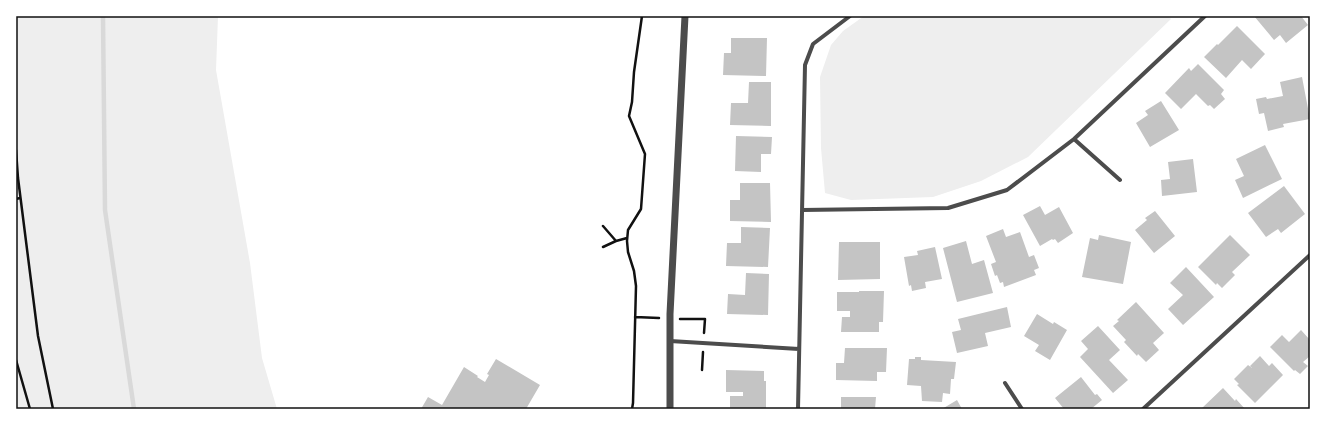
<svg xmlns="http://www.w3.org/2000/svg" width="1326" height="425" font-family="Rubik,sans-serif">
  <rect width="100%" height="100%" fill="#fff"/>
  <path fill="#eee" d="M16 16H218L216 70 250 263 262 358 277 409H16Z
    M864 16H1168L1171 19 1028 157 981 181 933 197 851 200 825 193 821 148 820 77 831 45 843 31Z"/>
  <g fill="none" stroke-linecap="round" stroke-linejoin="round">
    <path stroke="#d9d9d9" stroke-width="4.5" d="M103 16 105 210 134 409"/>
  </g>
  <path fill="#c4c4c4" d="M1254 16H1301L1308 25 1286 43 1280 35 1274 40Z
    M1237 26 1265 54 1251 69 1242 60 1226 78 1204 57 1217 44 1218 45Z
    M731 38H767L766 76 723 75 724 53H731Z
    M1198 64 1224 90 1221 94 1225 99 1214 109 1210 105 1208 106 1196 94 1181 109 1165 93 1189 68 1191 71Z
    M1302 77 1310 119 1283 124 1284 127 1268 131 1264 113 1259 114 1256 99 1266 97 1267 99 1283 96 1280 82Z
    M749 82H771V126L730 125 731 103H748Z
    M1161 101 1179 130 1150 147 1136 123 1148 115 1145 111Z
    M736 136 772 137 771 154H761V172L735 171Z
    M1265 145 1282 179 1243 198 1235 180 1244 176 1236 159Z
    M1193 159 1197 192 1162 196 1161 180 1170 179 1168 162Z
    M740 183H770L771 222 730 221V200H740Z
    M1284 186 1305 214 1281 233 1278 229 1266 237 1248 213Z
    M1040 206 1045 215 1059 207 1073 233 1058 243 1055 239 1053 240 1052 239 1040 246 1023 215Z
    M1155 211 1175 236 1154 253 1135 230 1147 220 1145 218Z
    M741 227 770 228 768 267 726 266 727 243H741Z
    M1003 229 1006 237 1020 232 1029 257 1034 255 1039 268 1034 270 1036 275 1004 287 1003 282 1000 283 997 275 995 276 991 264 996 262 986 236Z
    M1099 235 1131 242 1123 284 1082 277 1090 238 1098 240Z
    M1230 235 1250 255 1232 272 1235 275 1222 288 1217 283 1216 285 1198 267Z
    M966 241 972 264 984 260 993 293 957 302 943 248Z
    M839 242H880V279L838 280Z
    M935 247 942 279 925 282 926 288 912 291 911 285 909 286 904 257 918 255 917 251Z
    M1186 267 1214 297 1183 325 1168 309 1183 295 1170 283Z
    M746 273 769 274 768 315 727 314 728 294 745 295Z
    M859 291H884L883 322H879V332H841L842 317H850V311H837V292H859Z
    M1136 302 1164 333 1153 343 1159 350 1146 362 1138 354 1137 356 1124 342 1126 340 1113 326 1119 321 1117 320Z
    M1007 307 1011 327 985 333 988 346 957 353 952 332 961 330 958 319Z
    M1037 314 1053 324 1054 322 1067 330 1050 360 1035 351 1039 345 1024 336Z
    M1098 326 1120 350 1109 360 1128 380 1113 393 1080 357 1088 349 1081 341Z
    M1301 330 1310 340V356L1303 362 1308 366 1300 374 1295 370 1294 371 1270 347 1282 335 1289 342Z
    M845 348H887L886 372H877V381L836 380V363H844Z
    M1260 356 1269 366 1272 363 1283 375 1255 403 1237 385 1239 384 1234 379 1248 365 1252 368 1250 366Z
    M915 357H921V360L956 362 954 379H951L950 394 943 393 942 402 922 401 921 386 907 385 909 359H915Z
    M496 359 540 385 526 409H421L428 397 442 405 464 367 478 376 477 377 485 382 489 375 487 374Z
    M726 370 764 371V381H766V409H730V396H743V392H726Z
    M1081 377 1095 395 1097 394 1102 400 1091 409H1064L1055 398Z
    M1223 388 1235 401 1236 399 1245 409H1201Z
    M841 397H876L875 409H841Z
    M957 400 962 409H942Z"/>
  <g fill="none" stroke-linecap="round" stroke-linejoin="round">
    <path stroke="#111" stroke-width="2.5" d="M16 150 18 178 38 336 53 409
      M16 199 20 198
      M603 226 616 241
      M603 247 616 241 627 238
      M635 317 659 318
      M680 319H705L704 333
      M16 360 30 409
      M702 370 703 352
      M632 409 633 403 636 286 634 271 628 252 627 241 628 230 641 209 645 154 629 116 632 102 634 72 642 16"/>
    <path stroke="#4c4c4c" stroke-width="4" d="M1074 139 1120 180
      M802 210 948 208 1007 190 1074 139 1205 16
      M670 341 799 349
      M1005 383 1022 409
      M798 409 805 65 813 44 850 16
      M1143 409 1310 255"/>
    <path stroke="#4c4c4c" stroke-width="7" d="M670 409V314L685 16"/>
  </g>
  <rect width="1326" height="425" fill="none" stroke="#ffffff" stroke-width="34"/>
  <rect x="17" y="17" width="1292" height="391" fill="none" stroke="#111" stroke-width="1.5"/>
</svg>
